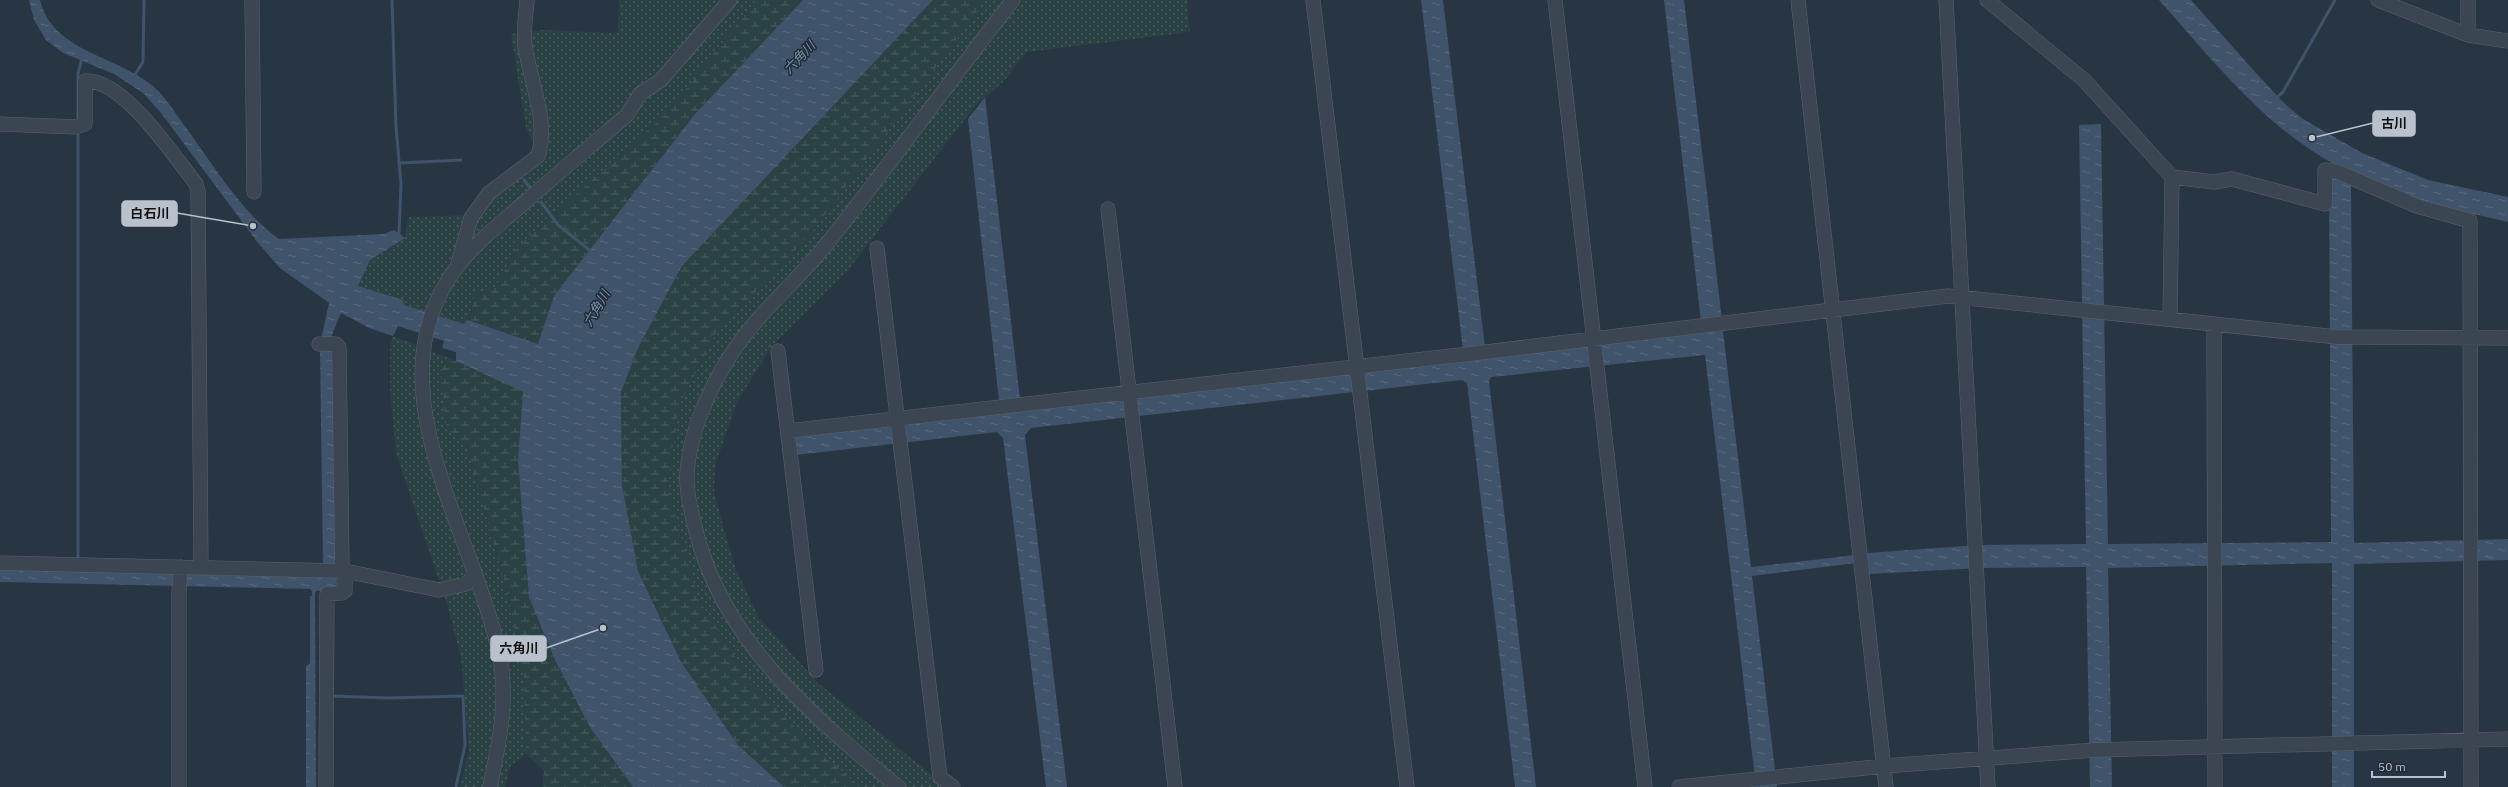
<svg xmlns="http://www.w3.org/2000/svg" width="2508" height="787" font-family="'IBM Plex Sans','Noto Sans JP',sans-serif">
  <defs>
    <pattern id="grass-dots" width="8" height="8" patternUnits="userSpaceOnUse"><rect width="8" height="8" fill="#2a4243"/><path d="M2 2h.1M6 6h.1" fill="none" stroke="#475c5d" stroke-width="1.8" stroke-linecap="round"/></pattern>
    <pattern id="wetland-marsh" width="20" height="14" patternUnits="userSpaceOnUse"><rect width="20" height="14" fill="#2a4243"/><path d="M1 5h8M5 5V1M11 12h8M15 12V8" fill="none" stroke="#475c5d"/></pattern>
    <pattern id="water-ripples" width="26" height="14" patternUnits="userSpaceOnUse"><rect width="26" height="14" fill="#3f536b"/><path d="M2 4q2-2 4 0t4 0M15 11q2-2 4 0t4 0" fill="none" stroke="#596a7f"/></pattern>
  </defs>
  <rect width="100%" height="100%" fill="#283542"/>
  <path fill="url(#grass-dots)" d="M619 0H756L667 113 516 248 496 287 475 294 468 320 464 324 404 305 403 300 358 286 369 260 405 238 409 217 465 215 525 161 534 143 526 128 511 34 542 30 618 33Z
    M986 0H1187L1190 32 1027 52 1004 81 976 105 848 270 772 346 737 402 715 466 714 493 735 567 758 616 818 683 947 787H859L754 688 698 598 667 486 680 404 716 333 809 236Z
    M393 336 456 361 443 363 447 427 468 449 509 599 524 680 526 754 510 767 505 787H460L469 751 461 657 446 601 396 454 390 391V346Z"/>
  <path fill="url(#wetland-marsh)" d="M756 0H803L695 114 554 296 538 344 469 320 475 294 496 287 516 248 667 113Z
    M933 0H986L809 236 716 333 680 404 667 486 698 598 754 688 859 787H784L738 745 681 662 638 571 622 485 621 392 638 348 682 266Z
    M456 361 523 392 591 729 633 787H542L544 771 526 754 524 680 509 599 468 449 447 428 441 385 443 363Z"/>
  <path fill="url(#water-ripples)" d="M29 0H40C52 50 112 55 149 83 163 93 174 111 184 125 213 164 239 210 279 239L384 234 394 230 405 238 370 260 358 286 403 300 404 305 464 324 468 320 538 344 554 296 695 114 803 0H933L682 266 638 348 621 392 622 485 638 571 681 662 738 745 784 787H633L591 729 555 660 529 597 518 460 523 392 456 361V352L442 348 444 341 398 326 393 336 369 328 341 313 332 335 337 590 315 591 316 787H306V666L310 663V596H312V591L310 589 0 582V569L323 566 320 350H322V335L329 303 280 268 258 243 161 113 143 93 114 74 63 53 46 40 34 20Z
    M1421 0H1443L1485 347 1600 345 1711 332 1709 321 1701 322 1664 0H1684L1722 320 1714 321 1715 332 1723 331 1751 567 1855 555 1867 556V553L1979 545 2086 544 2079 125 2101 124 2108 544 2331 542 2329 173 2343 169C2268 131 2214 62 2159 0H2191L2256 73 2286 105 2303 119 2362 153 2428 180 2508 197V222L2351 185 2354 543 2508 539V560L2354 564V736L2346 737V750H2354V787H2332V751L2341 750 2332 737V563L2108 568 2112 787H2090L2086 567 1980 568 1869 574 1868 560 1856 563 1752 576 1777 787H1756L1705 355 1491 377 1489 381 1536 787H1515L1467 383 1462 380 1031 428 1025 435 1067 787H1046L1003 438 997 432 796 455 795 436 902 423 999 401 968 119 985 97 1020 399 1135 397 1362 371 1463 350Z"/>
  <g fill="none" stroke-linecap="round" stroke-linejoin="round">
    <path stroke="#3f536b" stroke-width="3" d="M392 0 396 127 401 184 399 234 397 235
      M134 76 143 62 144 0
      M2275 99 2283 92 2335 0
      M78 122V74L82 58
      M78 131V562
      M400 163 461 160
      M524 180 531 189
      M541 202 558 225 592 252
      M331 696 389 698 463 696 465 745 456 787"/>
    <defs>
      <path id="minor" d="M252 0 254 192
        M1313 0 1407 787
        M1555 0 1645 787
        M1798 0 1886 787
        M1946 0 1988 787
        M1987 0 2084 80 2172 177 2214 182 2232 179 2325 204V170L2338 172 2417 206 2470 221 2471 787
        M2378 0 2468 35 2508 41
        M2468 35V0
        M0 124 76 127 85 124V81C123 78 174 156 196 184L198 191 201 568
        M1108 209 1175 787
        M877 248 940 777 953 787
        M457 267 471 218 489 193 538 156C549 123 530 80 525 46 523 31 526 15 527 0
        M2170 318 2172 177
        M2214 324 2215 787
        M319 344H336L339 347 342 564 345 571V591L342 593 327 594 326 787
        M778 351 816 670
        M788 431 1478 353 1948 296 2337 337 2508 338
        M0 563 345 571 439 590 466 584 475 575
        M179 787V592L181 567
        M490 787C499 743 509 699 499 653 474 533 368 383 457 267 476 242 501 223 524 203 558 173 593 144 627 115L640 94 661 80 730 0
        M898 787C812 716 721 640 695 527 691 510 686 492 687 474 689 434 709 389 730 356 755 316 796 282 826 245 890 164 950 81 1013 0
        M1679 787 1885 766 2095 750 2508 739"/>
    </defs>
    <use href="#minor" stroke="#5a646f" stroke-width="15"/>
    <use href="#minor" stroke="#3c4652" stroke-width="14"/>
  </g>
  <g text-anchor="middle" stroke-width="3" stroke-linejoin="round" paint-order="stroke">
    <g font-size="13" font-style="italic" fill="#7b94ad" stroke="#212b37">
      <text transform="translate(799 57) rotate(-47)" y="5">六角川</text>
      <text transform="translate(596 308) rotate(-60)" y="5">六角川</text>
    </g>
  </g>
  <path fill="none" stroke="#b9c2cc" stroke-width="1.5" d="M2312 138L2373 123M253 226L177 213M603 628L546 648"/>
  <g fill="#b9c2cc" stroke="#212b37" stroke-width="1.5">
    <circle cx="2312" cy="138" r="4"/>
    <circle cx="253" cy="226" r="4"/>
    <circle cx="603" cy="628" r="4"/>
  </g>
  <g fill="#b9c2cc" stroke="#b9c2cc" stroke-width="1.5">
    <rect x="2373" y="111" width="42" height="25" rx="4"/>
    <rect x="122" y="201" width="55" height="25" rx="4"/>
    <rect x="491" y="636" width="55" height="25" rx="4"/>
  </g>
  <g font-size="13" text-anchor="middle" font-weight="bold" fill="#111">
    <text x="2394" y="128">古川</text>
    <text x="150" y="218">白石川</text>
    <text x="519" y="653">六角川</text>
  </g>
  <path d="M2372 771v6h73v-6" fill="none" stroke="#b9c2cc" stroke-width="2"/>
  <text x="2378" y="771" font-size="12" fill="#b9c2cc" stroke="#212b37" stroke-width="3" paint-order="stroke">50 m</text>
</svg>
